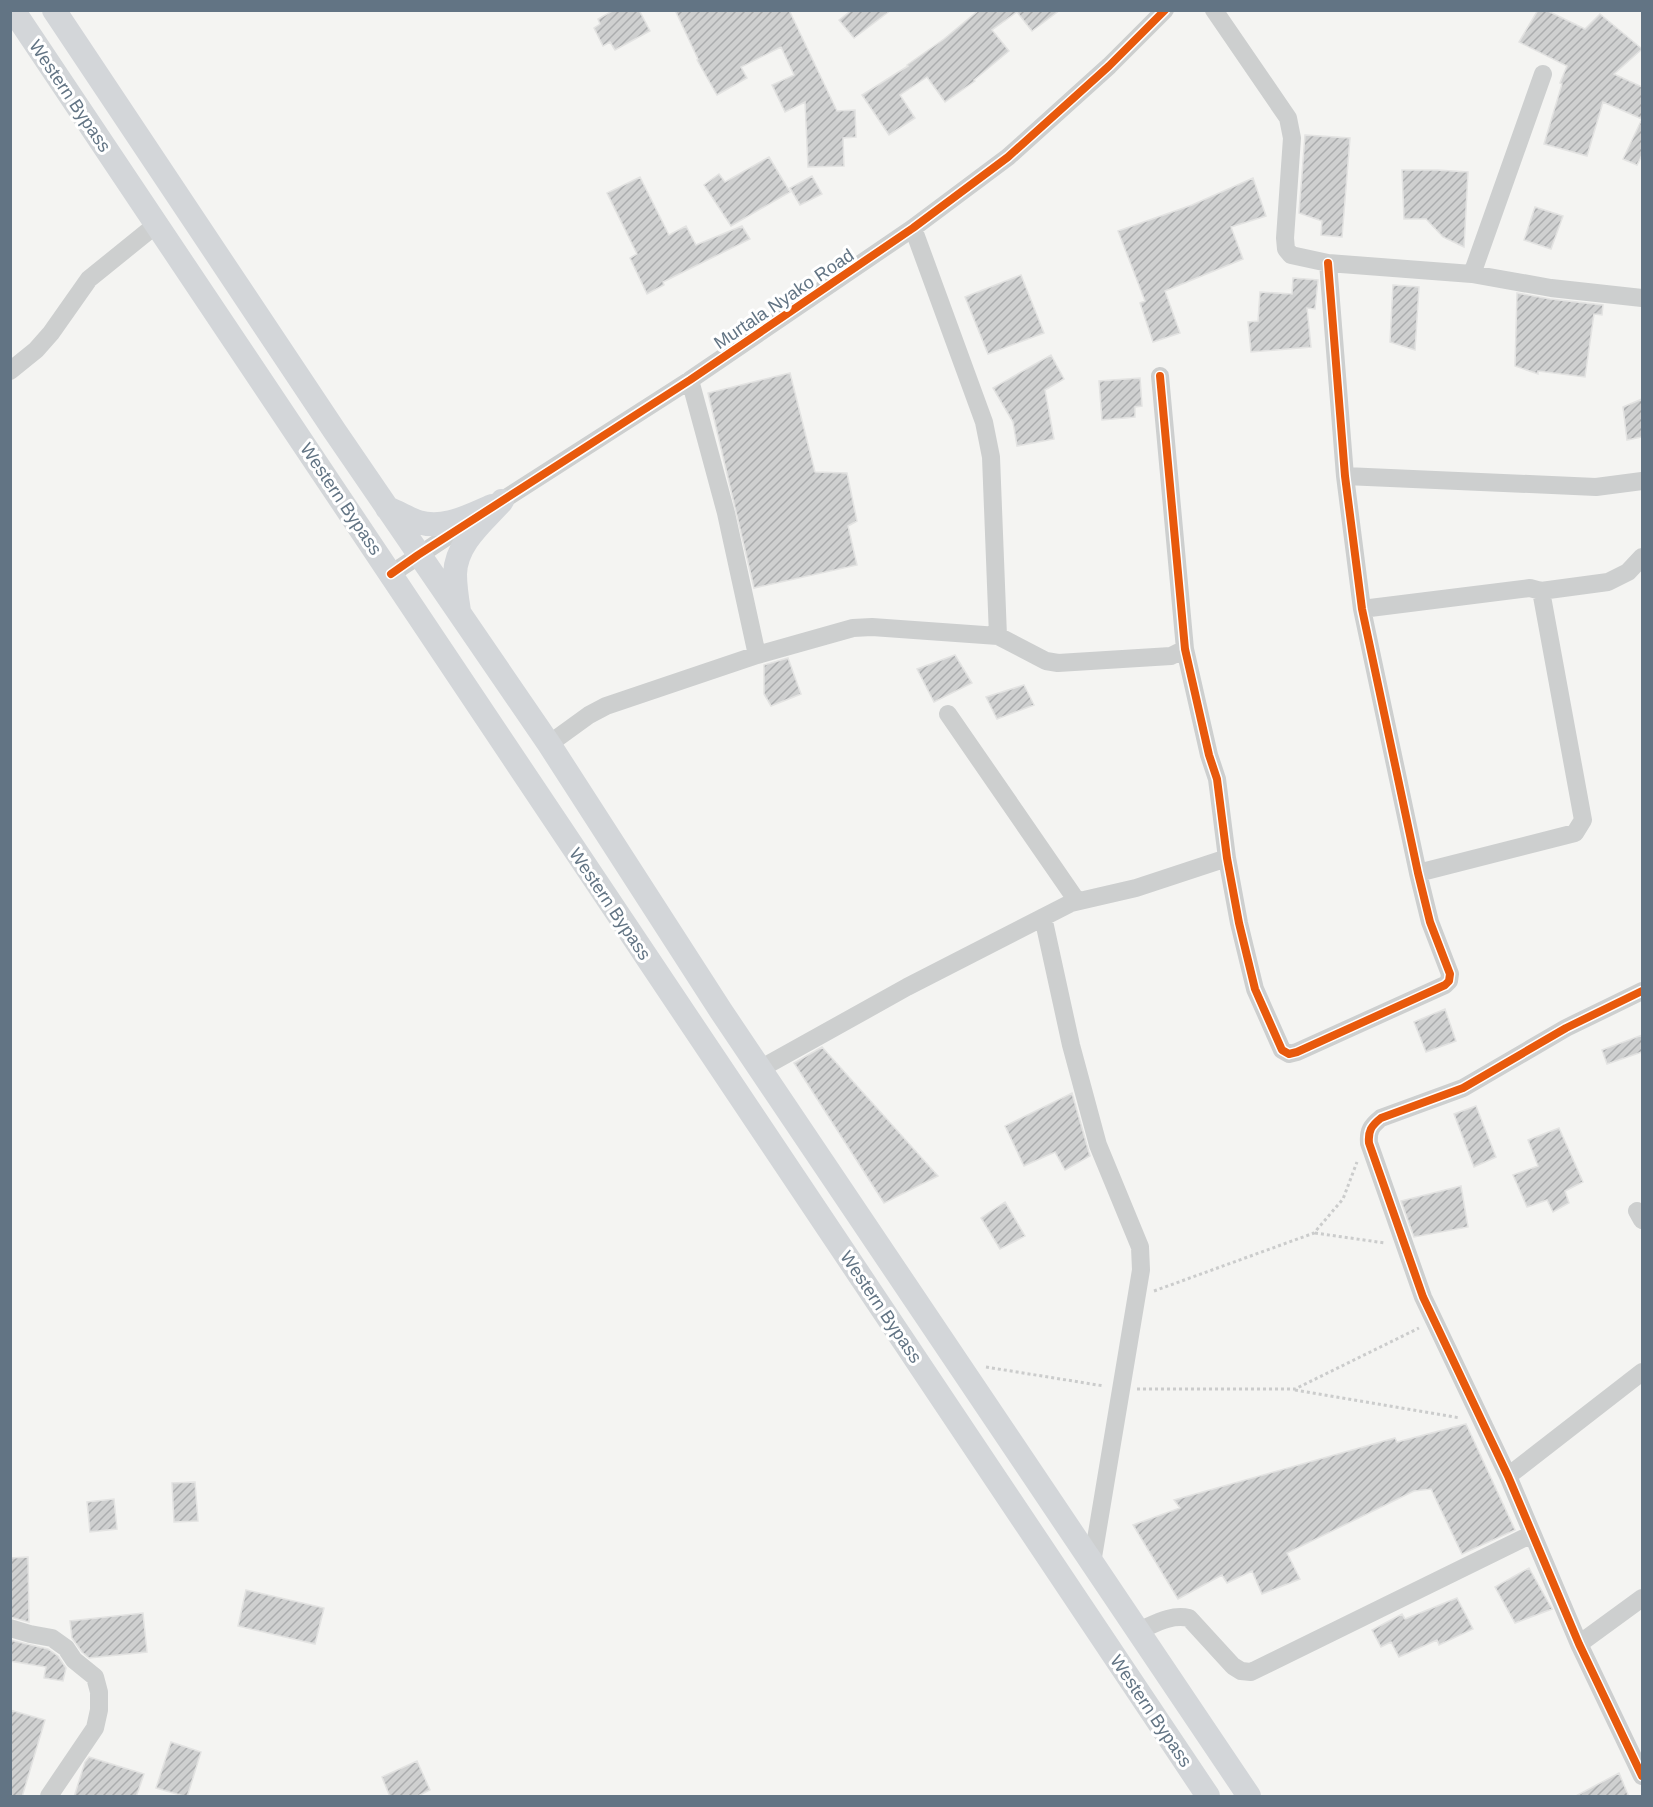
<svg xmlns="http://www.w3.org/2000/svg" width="1653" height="1807" font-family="Helvetica,sans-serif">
  <defs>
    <pattern id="building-hatch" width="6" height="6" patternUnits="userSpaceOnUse" patternTransform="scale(1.5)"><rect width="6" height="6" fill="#cfd0d0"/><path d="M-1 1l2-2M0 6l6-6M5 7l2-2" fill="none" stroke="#abadae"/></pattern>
  </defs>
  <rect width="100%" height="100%" fill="#f4f4f2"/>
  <path fill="url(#building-hatch)" stroke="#e3e3e2" stroke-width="1.5" d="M614 10H639L650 31 615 50 610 42 603 46 594 28 600 24 598 19Z
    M675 10H789L837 111 855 110 856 137 843 138 844 166 808 167 805 102 785 112 772 85 794 75 781 47 741 67 747 78 717 95 697 60 698 59Z
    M852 10H891L854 38 839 20Z
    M979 10H1060L1032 31 1017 12 992 30 1009 51 974 80 975 81 945 102 927 77 900 95 915 118 889 135 862 95 908 66 907 65 944 39Z
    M1538 10H1546L1585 29 1600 14 1642 49 1614 74 1642 87V155L1637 165 1623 159 1642 119 1603 102 1587 156 1544 144 1562 84 1560 83 1567 66 1519 42Z
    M1305 135 1350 138 1342 237 1321 235 1322 221 1299 213Z
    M769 157 790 192 731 226 704 185 719 174 725 182Z
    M1402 170H1437L1468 172 1464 247 1443 237 1426 219H1404Z
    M812 176 822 194 800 205 790 188Z
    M640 177 669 235 686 226 696 245 742 226 750 239 663 282 664 285 647 294 630 258 637 254 607 193Z
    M1253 178 1266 216 1231 227 1243 259 1165 291 1180 333 1153 342 1140 303 1145 301 1118 231 1192 205Z
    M1535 207 1563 216 1551 249 1524 240Z
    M1021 275 1044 333 988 354 965 297Z
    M1293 278 1318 280 1315 309 1307 308 1311 347 1251 352 1248 322 1258 321 1260 292 1292 294Z
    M1393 285 1419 287 1415 350 1390 342Z
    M1517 293 1550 299 1603 305 1602 315 1594 314 1585 377 1538 371V374L1515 366Z
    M1051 355 1064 379 1045 390 1054 439 1017 446 1013 422 993 388Z
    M790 373 815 472 847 473 857 521 848 526 857 565 754 588 708 393Z
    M1140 378 1142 406 1135 407V417L1102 420 1099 381Z
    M1642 399V437L1627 440 1623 407Z
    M955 655 972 683 934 702 917 669Z
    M788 658 801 694 771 706 764 694V665Z
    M1024 685 1034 705 997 719 986 697Z
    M1445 1009 1456 1041 1426 1052 1414 1022Z
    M1642 1035V1052L1607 1064 1602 1050Z
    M822 1047 938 1176 884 1203 794 1063Z
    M1072 1093 1090 1156 1065 1170 1055 1152 1024 1166 1005 1126Z
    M1476 1106 1496 1157 1474 1167 1454 1114Z
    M1559 1128 1583 1182 1565 1191 1569 1203 1553 1212 1547 1200 1527 1207 1513 1175 1538 1166 1528 1140Z
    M1461 1186 1468 1227 1414 1237 1401 1201Z
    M1005 1202 1025 1236 1000 1249 981 1218Z
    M1466 1424 1515 1530 1462 1554 1431 1489 1414 1491 1287 1553 1300 1579 1262 1594 1252 1571 1227 1583 1222 1575 1178 1599 1133 1525 1180 1508 1174 1500 1395 1438 1397 1442Z
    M195 1482 198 1521 174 1522 172 1483Z
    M114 1499 117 1529 90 1532 87 1502Z
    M28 1557 29 1622 10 1617V1558Z
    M1529 1568 1552 1609 1515 1623 1495 1587Z
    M246 1590 324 1608 315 1644 238 1626Z
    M1457 1598 1473 1629 1439 1645 1437 1640 1399 1657 1391 1642 1381 1647 1372 1630 1402 1614 1405 1619Z
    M143 1613 147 1652 89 1658 82 1652 72 1638 70 1621Z
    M10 1640 48 1649 58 1656 66 1668 63 1681 44 1678 46 1667 10 1661Z
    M10 1710 45 1720 22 1797H10Z
    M171 1742 201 1752 187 1797 156 1788Z
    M89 1757 144 1774 136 1797H74L85 1762Z
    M417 1761 430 1790 416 1797H390L382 1777Z
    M1619 1773 1629 1797H1574Z"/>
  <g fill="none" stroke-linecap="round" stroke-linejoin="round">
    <path stroke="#cbcccc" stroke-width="3" stroke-dasharray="3 3" stroke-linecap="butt" d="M1315 1233 1385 1243
      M1154 1291 1314 1233 1343 1199 1357 1162
      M986 1367 1104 1386
      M1137 1389H1295L1419 1328
      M1295 1390 1460 1418"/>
    <path stroke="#cdcfcf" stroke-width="18" d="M1214 10 1288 118 1292 138 1285 238 1286 249 1291 255 1328 263 1472 274 1551 288 1642 298
      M913 228 984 422 991 457 998 636
      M1472 274 1543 74
      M10 371 36 350 51 333 89 279 157 224
      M1160 376 1185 649 1209 755 1217 779 1227 858 1239 923 1255 989 1282 1050 1289 1054 1297 1052 1445 985 1449 981 1450 974 1430 922 1418 873 1362 609 1345 476 1328 263
      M690 380 726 513 757 655
      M1345 476 1596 487 1642 481
      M492 507 690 380 913 228 1008 157 1109 66 1165 10
      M391 574 469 522
      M1362 609 1530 588 1541 591 1608 582 1628 572 1642 557
      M948 714 1077 901
      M549 744 589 715 606 706 757 655 853 628 872 627 998 636 1046 661 1058 663 1171 656 1185 649
      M1418 873 1575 833 1583 820 1541 591
      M1043 917 1071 1045 1098 1145 1140 1247 1141 1270 1092 1563
      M1642 991 1566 1028 1463 1088 1381 1118C1371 1126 1368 1131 1369 1143L1423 1297 1508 1476 1579 1644 1642 1776
      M760 1069 907 987 1071 903 1136 888 1227 858
      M1637 1211 1642 1220
      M1508 1476 1642 1372
      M10 1628 30 1634 52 1638 66 1648 74 1660 95 1677 99 1692V1710L95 1728 49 1796
      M1138 1631C1155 1624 1170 1614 1189 1618L1233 1666 1241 1671 1251 1672 1532 1534
      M1579 1644 1642 1598"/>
    <path stroke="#d3d6d9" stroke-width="24" d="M13 10 1208 1796
      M54 10 334 430 549 744 721 1011 1249 1796
      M387 508C397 512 408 518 418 522 444 530 468 516 492 506
      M459 611C457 599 455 586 455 574 456 543 483 522 502 501"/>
    <defs>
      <path id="cycleway" d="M1160 376 1185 649 1209 755 1217 779 1227 858 1239 923 1255 989 1282 1050 1289 1054 1297 1052 1445 985 1449 981 1450 974 1430 922 1418 873 1362 609 1345 476 1328 263
        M391 574 418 555 690 380 913 228 1008 157 1109 66 1165 10
        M1642 991 1566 1028 1463 1088 1381 1118C1371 1126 1368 1131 1369 1143L1423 1297 1508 1476 1579 1644 1642 1776"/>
    </defs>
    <use href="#cycleway" stroke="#fff" stroke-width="11"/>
    <use href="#cycleway" stroke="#e8590c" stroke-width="8"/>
  </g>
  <g text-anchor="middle" stroke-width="6" stroke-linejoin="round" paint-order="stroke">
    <g font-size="18" fill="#627484" stroke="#fff">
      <text transform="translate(70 96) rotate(56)" y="6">Western Bypass</text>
      <text transform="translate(784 299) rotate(-34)" y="6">Murtala Nyako Road</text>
      <text transform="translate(341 499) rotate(56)" y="6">Western Bypass</text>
      <text transform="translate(610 904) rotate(56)" y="6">Western Bypass</text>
      <text transform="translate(881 1307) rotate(56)" y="6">Western Bypass</text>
      <text transform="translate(1151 1711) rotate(56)" y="6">Western Bypass</text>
    </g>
  </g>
  <rect width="1653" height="1807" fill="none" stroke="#627484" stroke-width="24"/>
</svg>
